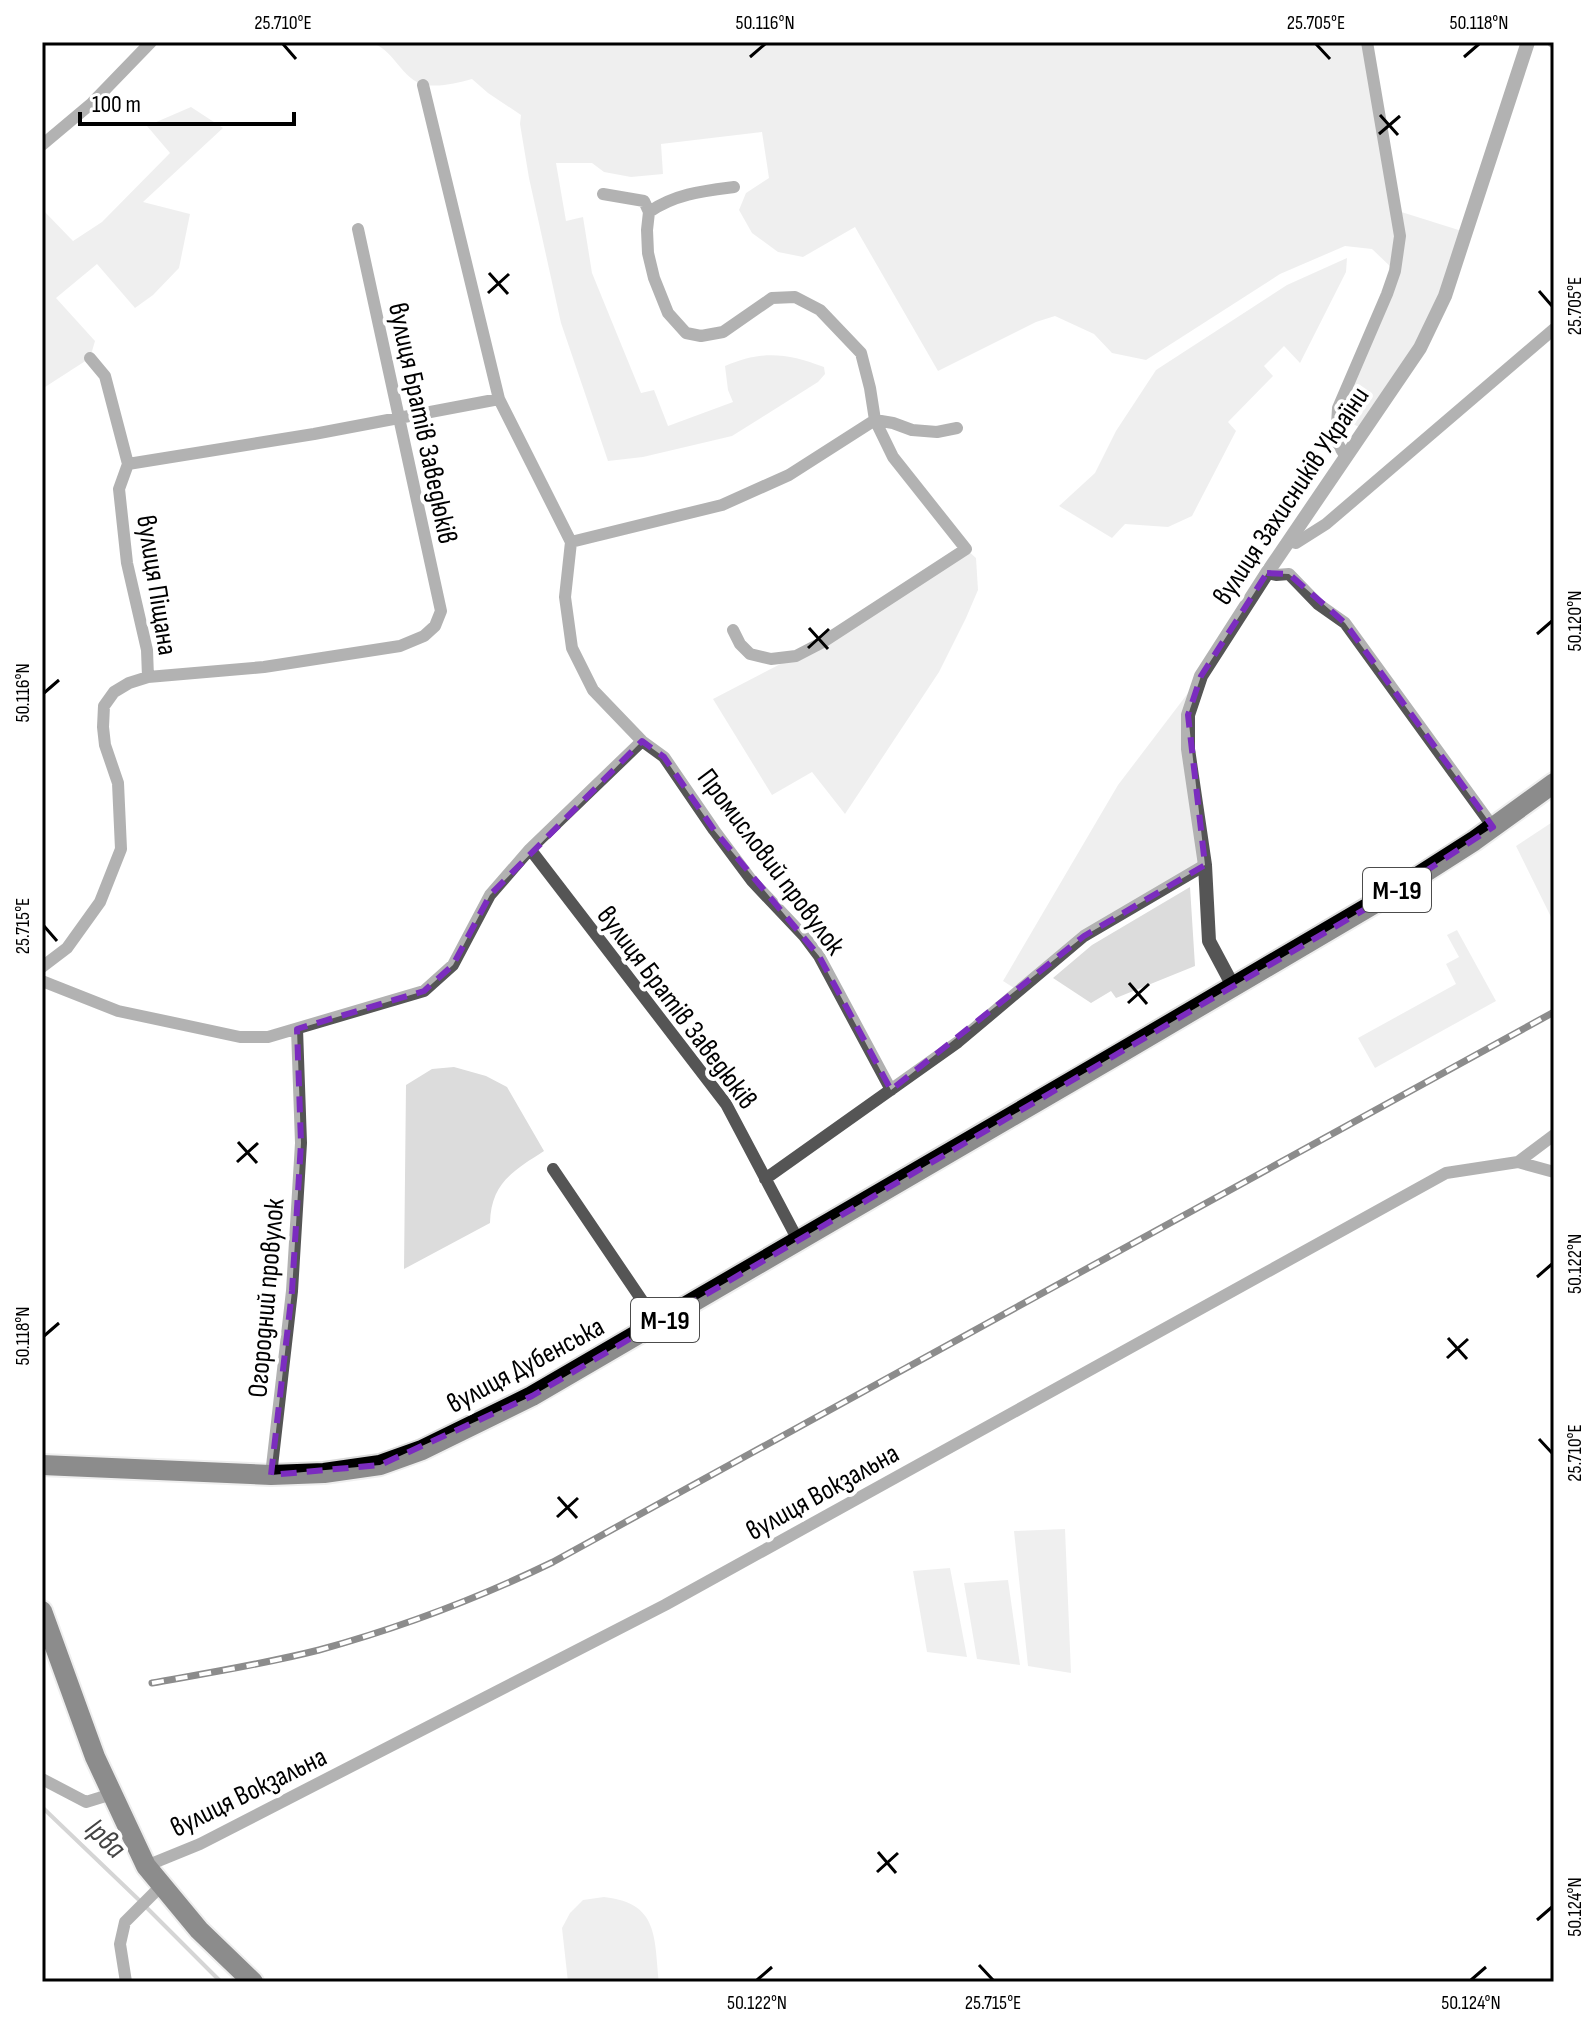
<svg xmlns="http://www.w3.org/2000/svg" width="1596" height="2024" font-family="'Sofia Sans Condensed',sans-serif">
  <rect width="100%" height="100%" fill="#fff"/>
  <path fill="#dcdcdc" d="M354 42H1367L1395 210 1465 232 1445 296 1365 430 1345 420 1338 408 1393 269 1372 249 1345 246 1280 274 1146 360 1112 353 1094 334 1055 316 1036 322 938 371 855 227 803 257 778 252 752 233 739 210 746 193 769 178 762 132 661 144 663 174 631 177 604 172 592 163H556L566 221 583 217 592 273 641 393 654 390 668 426 733 402 728 390 725 366C762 350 787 353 824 367L825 374 818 382 732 436 643 457 608 461 561 323 529 178 520 124 521 115 488 93 472 79C457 83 442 87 426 85 401 81 394 47 370 43 365 42 361 44 356 44Z
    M191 107 223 128 143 202 190 214 179 268 153 295 135 308 97 264 56 298 95 341 90 358 42 389V209L73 241 102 222 170 153 147 126Z
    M1347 258 1346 272 1300 363 1284 346 1264 366 1273 376 1228 422 1236 431 1192 516 1168 527 1125 524 1112 538 1059 506 1095 473 1116 431 1156 370 1287 285Z
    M966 549 976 558 978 590 966 618 939 672 845 814 812 772 772 795 713 699 796 656Z
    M1201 676 1188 715 1205 865 1084 936 1019 991 1003 981 1118 785Z
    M1554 821V923L1516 846Z
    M1190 887 1195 966 1116 998 1111 991 1091 1003 1053 978 1092 945Z
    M1457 930 1496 1001 1375 1068 1358 1038 1456 984 1446 964 1459 957 1447 935Z
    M454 1067 486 1076 507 1087 544 1151C513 1171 491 1183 490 1223L404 1269 406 1085 432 1069Z
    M1065 1529 1071 1673 1028 1666 1014 1531Z
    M950 1568 967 1657 927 1652 913 1571Z
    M1008 1580 1020 1665 977 1659 964 1583Z
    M604 1897C659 1903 654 1937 659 1982H568L562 1928 570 1913 583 1900Z"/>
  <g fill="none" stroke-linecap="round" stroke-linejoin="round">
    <path stroke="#a3a3a3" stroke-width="4" d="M42 1807 139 1900
      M146 1907 221 1982"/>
    <defs>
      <path id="trunk" d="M42 1465 271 1475 324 1473 380 1465 422 1450 532 1396 1117 1055 1391 894 1474 841 1554 783
        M42 1611 95 1757 146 1866 199 1930 253 1982"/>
    </defs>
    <use href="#trunk" stroke="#dbdbdb" stroke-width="24"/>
    <path stroke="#555" stroke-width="12" d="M1553 42H1554
      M423 85 499 399 571 542 565 597 572 648 593 690 642 741 664 757 714 830 752 881 804 936 819 956 891 1090
      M42 145 92 103 151 42
      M603 194 644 201 649 212
      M875 420 893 423 912 430 937 432 957 428
      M1346 457 1336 441 1338 408 1387 294 1395 271 1400 236 1367 42
      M128 464 314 434 499 399
      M1289 541 1296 543 1326 524 1554 329
      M571 542 722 505 789 475 875 420
      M1267 573 1276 575 1289 574 1318 604 1345 623 1493 827
      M733 630 740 644 750 654 771 659 796 656 823 642 966 549 893 457 875 420 870 388 861 353 820 310 795 297 772 298 723 332 701 336 686 333 668 313 654 278 648 253 647 230 649 212C675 194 703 191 734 187
      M148 677 264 667 400 646 424 636 435 626 441 611 358 229
      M530 849 726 1104 799 1242
      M42 967 67 948 100 902 121 849 118 783 105 745 103 727 104 706 114 692 129 683 148 677 147 650 127 563 119 489 128 464 105 376 90 358
      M42 981 118 1011 240 1037H268L424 991 453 965 490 895 530 849 642 741
      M1518 1162 1554 1172
      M553 1169 658 1324
      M765 1179 958 1042 1084 936 1205 865
      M271 1475 292 1291 301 1143 297 1029
      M42 1779 86 1802 112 1794
      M146 1866 200 1844 665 1605 1446 1173 1518 1162 1554 1135
      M126 1982 120 1944 125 1922 161 1886"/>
    <path stroke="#555" stroke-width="14" d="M1233 986 1209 941 1205 865 1188 749V715L1201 676 1267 573 1420 348 1445 296 1528 42"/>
    <use href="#trunk" stroke="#000" stroke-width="20"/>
    <defs>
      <path id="rail" d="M152 1683C208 1673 264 1664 319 1650 399 1628 479 1598 553 1562L1554 1012"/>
    </defs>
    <use href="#rail" stroke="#000" stroke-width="7"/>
    <use href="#rail" stroke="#fff" stroke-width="4" stroke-dasharray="12" stroke-linecap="butt"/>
  </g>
  <path d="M0 0H1596V2024H0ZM1267 573 1289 574 1345 623 1493 827 1391 894 532 1396 380 1465 271 1475 292 1291 301 1143 297 1029 424 991 453 965 490 895 642 741 664 757 714 830 819 956 891 1090 1084 936 1205 865 1188 715 1201 676Z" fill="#fff" fill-opacity=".55" fill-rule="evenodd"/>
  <path fill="none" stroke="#7b2cbf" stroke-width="6" stroke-dasharray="16 10" stroke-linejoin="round" d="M1267 573 1289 574 1345 623 1493 827 1391 894 532 1396 380 1465 271 1475 292 1291 301 1143 297 1029 424 991 453 965 490 895 642 741 664 757 714 830 819 956 891 1090 1084 936 1205 865 1188 715 1201 676Z"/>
  <path fill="none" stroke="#000" stroke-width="3" d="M283 44 296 59M1316 44 1330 59M750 57 765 44M1464 57 1479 44M1380 115 1398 135M1379 134 1400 116M489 273 508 294M1539 291 1552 306M488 293 509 274M809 628 828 649M1537 634 1552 621M808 648 829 629M44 693 59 680M44 926 57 941M1129 983 1147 1004M1128 1003 1149 984M238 1142 257 1163M237 1162 258 1143M1537 1277 1552 1264M44 1336 59 1323M1448 1338 1467 1359M1447 1358 1468 1339M1539 1439 1552 1453M558 1497 577 1518M557 1517 578 1498M878 1852 896 1873M877 1872 898 1853M1537 1920 1552 1907M979 1965 993 1980M757 1980 772 1967M1471 1980 1486 1967"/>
  <g text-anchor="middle" stroke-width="8" stroke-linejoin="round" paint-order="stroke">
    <g fill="#fff" stroke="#4c4c4c" stroke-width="2">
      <rect x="1363" y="868" width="68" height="44" rx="6"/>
      <rect x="631" y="1298" width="68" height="44" rx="6"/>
    </g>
    <g font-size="26" font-weight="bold" fill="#000">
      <text x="1397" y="899">М-19</text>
      <text x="665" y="1329">М-19</text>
    </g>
    <g font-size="28" fill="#000" stroke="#fff">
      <text transform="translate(424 423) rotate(78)" y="10">вулиця Братів Заведюків</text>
      <text transform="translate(1290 495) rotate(-56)" y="10">вулиця Захисників України</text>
      <text transform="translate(158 585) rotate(81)" y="10">вулиця Піщана</text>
      <text transform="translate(772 861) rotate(53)" y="10">Промисловий провулок</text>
      <text transform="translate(678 1007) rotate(53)" y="10">вулиця Братів Заведюків</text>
      <text transform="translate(265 1298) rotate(-85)" y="10">Огородний провулок</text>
      <text transform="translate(525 1364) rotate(-28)" y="10">вулиця Дубенська</text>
      <text transform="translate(822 1491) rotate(-29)" y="10">вулиця Вокзальна</text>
      <text transform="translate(248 1791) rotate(-26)" y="10">вулиця Вокзальна</text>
    </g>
    <g font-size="30" font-style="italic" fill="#444" stroke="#fff">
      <text transform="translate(106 1838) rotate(44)" y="10">Ірва</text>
    </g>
  </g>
  <rect width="1596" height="2024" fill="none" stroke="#ffffff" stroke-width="88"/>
  <path d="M80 112v12h214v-12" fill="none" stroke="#000000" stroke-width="4"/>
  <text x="92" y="112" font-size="24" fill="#000000" stroke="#ffffff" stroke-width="6" paint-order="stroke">100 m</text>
  <rect x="44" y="44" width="1508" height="1936" fill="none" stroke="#000" stroke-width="3"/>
  <g font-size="20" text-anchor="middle" fill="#000">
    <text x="283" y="29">25.710°E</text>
    <text x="765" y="29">50.116°N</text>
    <text x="1316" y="29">25.705°E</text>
    <text x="1479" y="29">50.118°N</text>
    <text transform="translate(1574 306) rotate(-90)" y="7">25.705°E</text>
    <text transform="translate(1574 621) rotate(-90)" y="7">50.120°N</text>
    <text transform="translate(22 693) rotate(-90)" y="7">50.116°N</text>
    <text transform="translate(22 926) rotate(-90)" y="7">25.715°E</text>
    <text transform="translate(1574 1264) rotate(-90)" y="7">50.122°N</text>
    <text transform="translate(22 1336) rotate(-90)" y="7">50.118°N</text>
    <text transform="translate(1574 1453) rotate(-90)" y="7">25.710°E</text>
    <text transform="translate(1574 1907) rotate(-90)" y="7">50.124°N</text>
    <text x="757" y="2009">50.122°N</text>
    <text x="993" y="2009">25.715°E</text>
    <text x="1471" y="2009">50.124°N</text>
  </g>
</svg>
